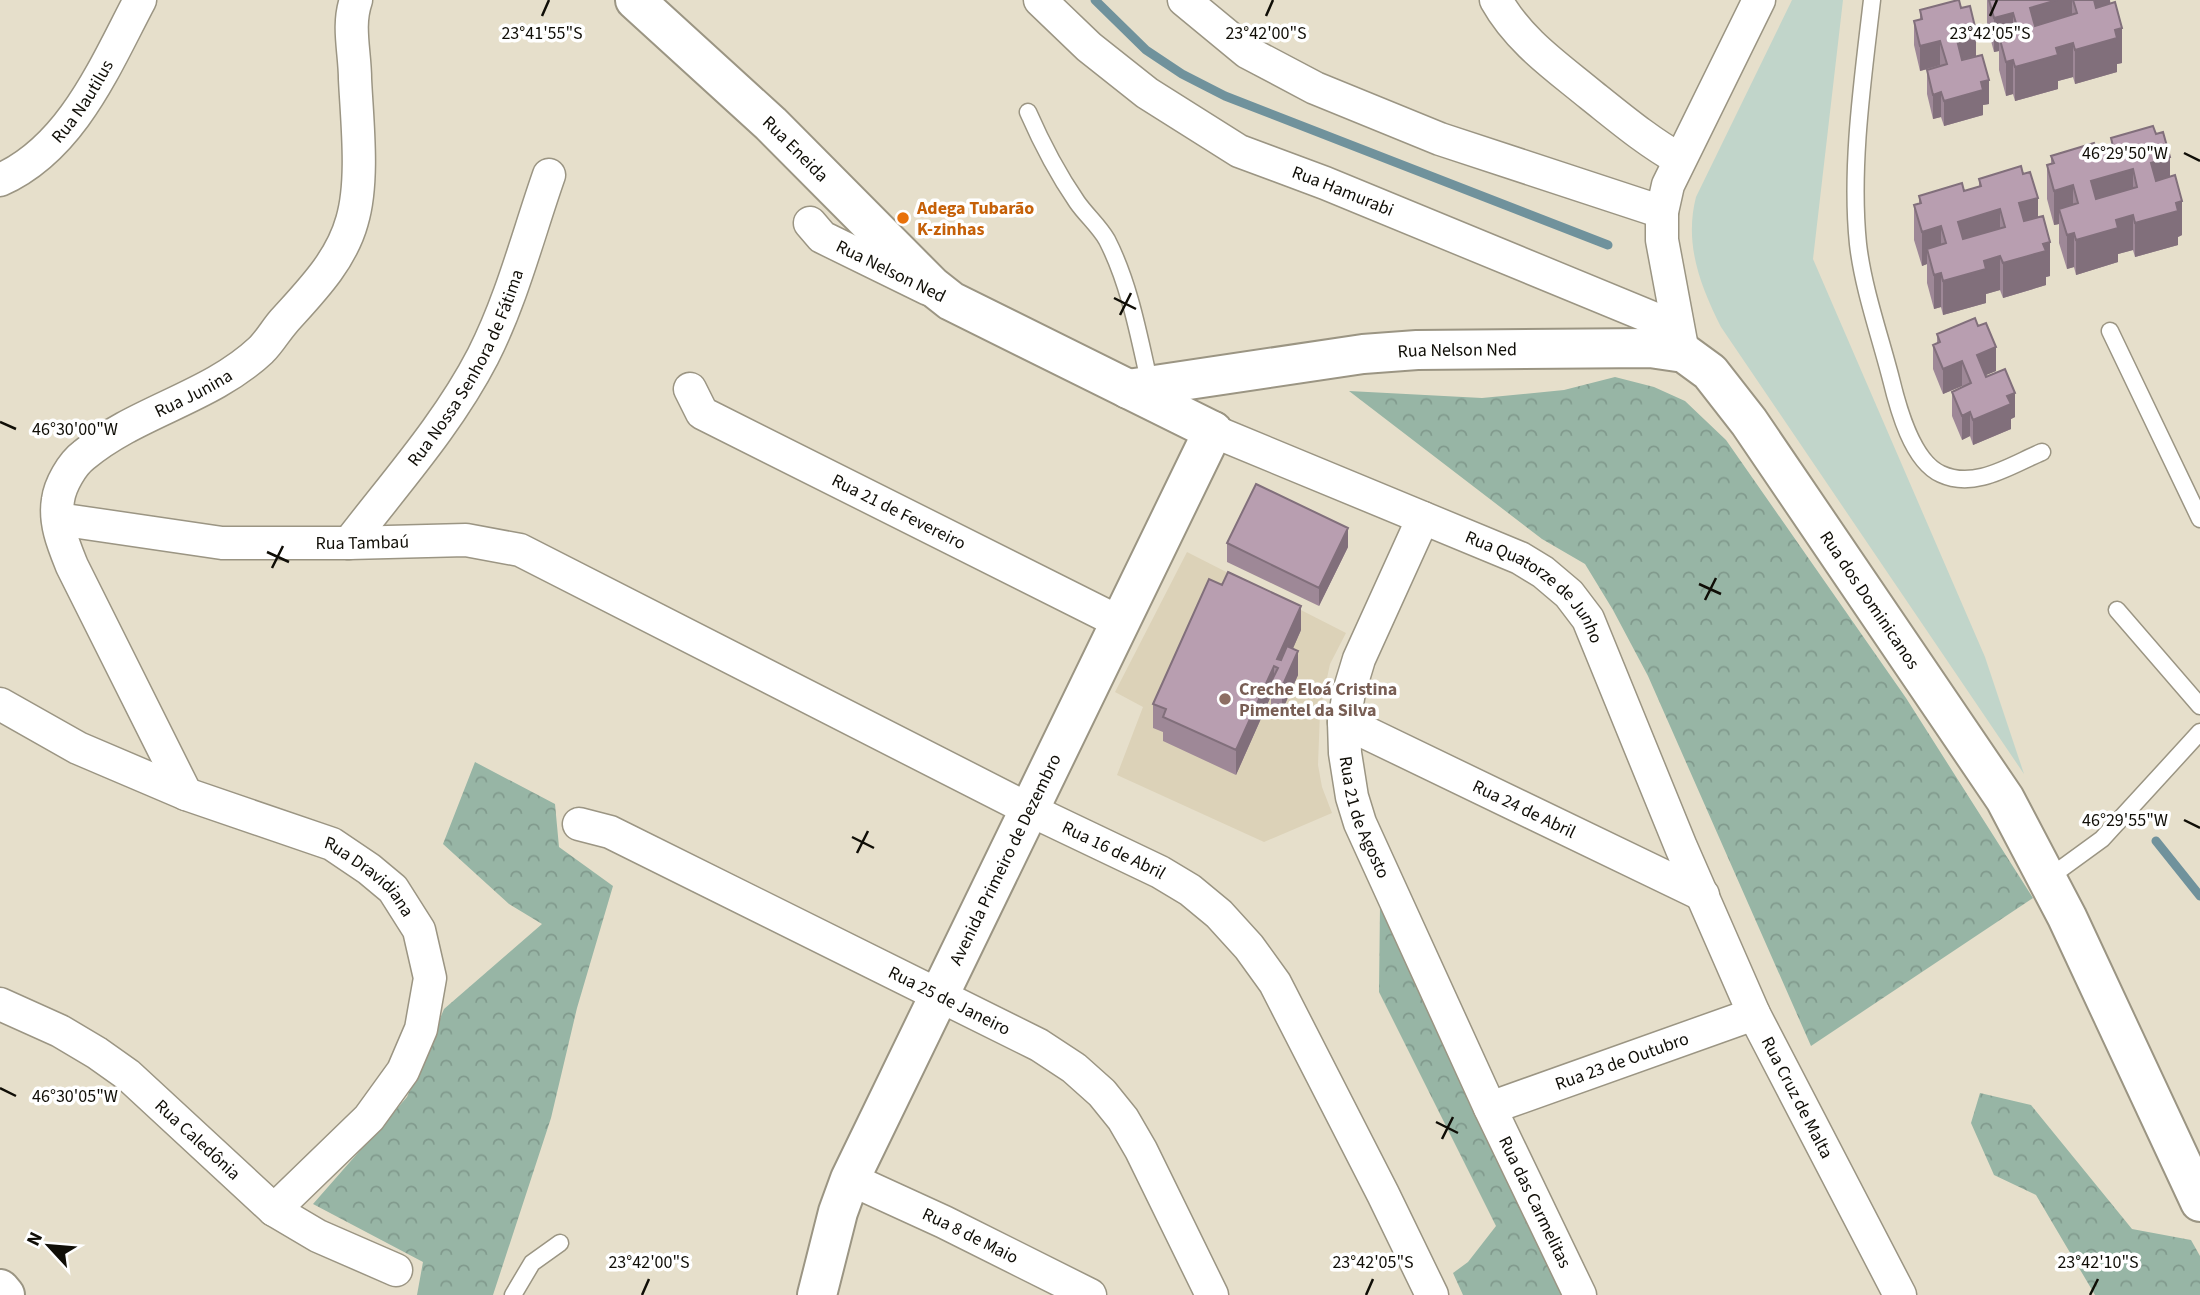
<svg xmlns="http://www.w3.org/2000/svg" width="2200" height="1295" font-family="'Source Sans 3',sans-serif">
  <defs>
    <pattern id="forest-crowns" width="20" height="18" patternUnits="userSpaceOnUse" patternTransform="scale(1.75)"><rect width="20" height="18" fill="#97b5a5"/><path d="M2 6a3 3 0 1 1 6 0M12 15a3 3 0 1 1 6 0" fill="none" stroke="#819a8d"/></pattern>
  </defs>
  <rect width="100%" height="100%" fill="#e6dfcb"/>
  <path fill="#dcd2b8" d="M1187 552 1346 633 1330 664 1320 711 1318 765 1322 787 1332 813 1264 842 1117 775 1143 707 1115 692Z"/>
  <path fill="#c1d5ca" d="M1792 0H1843L1813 259 1985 657 2024 774 1721 327C1700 285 1684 244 1696 197Z"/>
  <path fill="url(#forest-crowns)" d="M1615 377 1654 387 1685 401 1726 440 1906 698 2033 898 1811 1046 1648 676 1613 610 1585 564 1542 539 1349 391 1482 398 1564 390Z
    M475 762 555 804 559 847 613 886 577 1008 551 1118 493 1295H417L423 1262 313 1204 407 1097 444 1009 542 924 509 904 443 844Z
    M1380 906 1513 1183 1562 1295H1463L1453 1273 1468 1262 1496 1226 1379 992Z
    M1980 1093 2031 1105 2132 1229 2191 1240 2200 1256V1295H2095L2036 1195 1994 1175 1971 1123Z"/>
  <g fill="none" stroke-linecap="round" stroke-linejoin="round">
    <path stroke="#70929c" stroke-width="9" d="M1095 0 1146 50 1182 74 1225 96 1608 245
      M2156 841 2200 896"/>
    <defs>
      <path id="service" d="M1872 0C1863 78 1850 166 1858 244 1863 288 1880 336 1891 379 1898 408 1912 461 1941 474 1975 490 2011 465 2042 452
        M1028 112C1042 144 1057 173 1077 202 1086 215 1099 226 1107 240 1130 285 1139 337 1150 385
        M2110 331 2200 519
        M2117 610 2200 706
        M2047 879 2102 839 2200 732
        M513 1295 532 1263 560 1243"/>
      <g id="minor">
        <path id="s1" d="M1040 0 1089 47 1147 93 1239 151 1325 183 1677 328"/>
        <path d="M1184 0 1247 52 1315 88 1440 139 1662 212"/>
        <path d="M1496 0C1519 41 1556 66 1591 95 1620 118 1647 141 1679 159"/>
        <path id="s2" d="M0 180C72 148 105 66 140 0"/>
        <path d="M810 223 822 237 928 289"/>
        <path d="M1681 342 1662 240V212L1668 185 1759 0"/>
        <path id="s3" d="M690 389 702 413 1119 622"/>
        <path id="s4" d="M1213 431 1520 558 1543 572 1569 594 1588 619 1681 847 1754 1014 1900 1295"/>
        <path id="s5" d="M1423 518 1359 659 1349 692 1344 722 1345 753 1352 797 1360 823 1490 1108 1580 1295"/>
        <path id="s6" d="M58 519 222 543H349L466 540 520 550 1030 810 1160 872 1190 890 1219 914 1249 947 1275 983 1383 1194 1432 1295"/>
        <path id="s7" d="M349 543C395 483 448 424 483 356 512 299 528 235 549 175"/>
        <path id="s8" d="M0 704 78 748 186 794 332 844 369 869 393 889 419 930 430 978 421 1029 403 1071 369 1118 274 1210"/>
        <path id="s9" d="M1344 722 1703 895"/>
        <path id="s10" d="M186 794 72 566C64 546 54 523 58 500 60 485 72 464 84 455 137 411 210 398 261 350 270 341 276 330 284 321 311 291 341 261 352 221 364 181 357 121 355 79 355 52 347 26 356 0"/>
        <path id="s11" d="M579 824 610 832 1039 1045 1074 1068 1102 1093 1123 1119 1141 1150 1212 1295"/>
        <path id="s12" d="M0 1004 60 1031 97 1053 128 1075 274 1210 318 1236 396 1270"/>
        <path id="s13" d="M1490 1108 1754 1014"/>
        <path id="s14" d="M850 1179 944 1222 1090 1295"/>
      </g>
      <g id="tertiary">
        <path id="s15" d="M635 0 771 124 932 286 951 301 1213 431"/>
        <path id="s16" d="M1128 389 1363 354 1417 350 1650 348 1684 353 1710 372 1749 422 2005 799 2067 917 2200 1202"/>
        <path d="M0 1289 5 1295"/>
        <path id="s17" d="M817 1295 838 1212 850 1179 1213 431"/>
      </g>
    </defs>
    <use href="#service" stroke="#9b9583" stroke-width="19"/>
    <use href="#minor" stroke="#9b9583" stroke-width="35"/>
    <use href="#tertiary" stroke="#9b9583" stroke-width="42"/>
    <use href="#service" stroke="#fff" stroke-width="16"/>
    <use href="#minor" stroke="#fff" stroke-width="32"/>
    <use href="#tertiary" stroke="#fff" stroke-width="38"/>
  </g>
  <path fill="#9e8897" d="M1987 0H2110L2122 63 2117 64V72L2075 84 2073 77 2058 81V89L2015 101 2013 94 2006 96 1999 70V51L1994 52 1987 26Z
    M1920 10 1976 56 1962 59 1989 104 1983 105V115L1944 126 1941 117 1933 119 1927 94V70L1940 66 1920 71 1914 45V21L1920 20Z
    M2111 138 2170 177 2182 235 2178 237V245L2135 257 2133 250 2118 254V262L2076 275 2074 267 2067 269 2059 243V224L2054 225 2047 199V165L2051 164V156L2097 151 2111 146Z
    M1979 179 2038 217 2050 276 2046 277V285L2003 298 2000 290 1986 294V303L1943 315 1941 307 1934 309 1927 283V264L1922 266 1914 240V205L1919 204V196L1964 191 1979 187Z
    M1937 334 1996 371 1985 375 2015 417 2011 419V429L1973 445 1970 436 1962 440 1952 416V392L1962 387V386L1943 394 1933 369V345L1937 343Z
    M1227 543 1348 547 1319 606 1227 562Z
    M1301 630 1293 648 1298 675 1282 711 1271 706V696L1236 775 1163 741V732L1153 728V704Z"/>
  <path fill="#816f7b" d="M2057 0H2072V30L2030 42V8Z
    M2091 0H2110V19L2091 24Z
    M2013 13V47L1999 36V51L1994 52V18Z
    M2122 28V63L2117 64V72L2075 84V50L2115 30Z
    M1976 31V56L1956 61V36Z
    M1940 41V65L1920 71V46Z
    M2073 43V77L2058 81V89L2015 101V67L2056 48Z
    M2013 60V94L2006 96V62Z
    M1989 80V104L1983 105V115L1944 126V101L1981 82Z
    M1941 92V117L1933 119V95Z
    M2170 157V192L2151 197V163Z
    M2133 169V203L2091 215V181Z
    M2073 185V220L2059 209V224L2054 225V191Z
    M2038 198V232L2019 238V203Z
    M2182 201V235L2178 237V245L2135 257V223L2176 203Z
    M2000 209V243L1958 256V222Z
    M2133 215V250L2118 254V262L2076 275V240L2116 220Z
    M1941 226V260L1927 249V264L1922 266V232Z
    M2074 233V267L2067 269V235Z
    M2050 242V276L2046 277V285L2003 298V263L2043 244Z
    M2000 256V290L1986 294V303L1943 315V281L1984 261Z
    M1941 273V307L1934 309V275Z
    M1996 347V371L1977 379V355Z
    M1962 361V386L1943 394V369Z
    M2015 393V417L2011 419V429L1973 445V420L2007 396Z
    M1970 412V436L1962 440V416Z
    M1348 528V547L1319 606V588Z
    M1301 606V630L1278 683 1277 659Z
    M1298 651V675L1282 711V687Z
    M1274 666V683L1271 682V696L1236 775V750Z"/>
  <path fill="#b89eb0" stroke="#816f7b" stroke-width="2" fill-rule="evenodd" d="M1958 0H1959L1961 8 1970 6 1976 31 1956 36 1962 60 1982 55 1989 80 1981 82 1983 90 1944 101 1941 92 1933 95 1927 70 1947 64 1940 41 1920 46 1914 21 1922 19 1920 10Z
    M1989 0H2057L2030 8 2035 26 2077 13 2073 0H2094L2096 8 2115 2 2122 28 2115 30 2117 38 2075 50 2073 43 2056 48 2058 55 2015 67 2013 60 2006 62 1999 36 2018 30 2013 13 1994 18Z
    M2153 126 2156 134 2163 132 2170 157 2151 163 2156 181 2175 175 2182 201 2176 203 2178 211 2135 223 2133 215 2116 220 2118 228 2076 240 2074 233 2067 235 2059 209 2078 203 2073 185 2054 191 2047 165 2054 163 2051 156 2094 143 2097 151 2113 146 2111 138ZM2133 169 2137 187 2096 199 2091 181Z
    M2021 166 2023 174 2030 172 2038 198 2019 203 2024 221 2043 216 2050 242 2043 244 2046 251 2003 263 2000 256 1984 261 1986 269 1943 281 1941 273 1934 275 1927 249 1946 243 1941 226 1922 232 1914 205 1921 203 1919 196 1962 183 1964 191 1981 186 1979 179ZM2000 209 2005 227 1963 239 1958 222Z
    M1975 318 1978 326 1986 323 1996 347 1977 355 1986 377 2005 369 2015 393 2007 396 2011 404 1973 420 1970 412 1962 416 1952 392 1971 383 1962 361 1943 369 1933 345 1940 342 1937 334Z
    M1256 484 1348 528 1319 588 1227 543Z
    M1228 572 1301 606 1277 659 1281 660 1287 646 1298 651 1282 687 1271 682 1278 668 1274 666 1236 750 1163 717 1166 709 1153 704 1209 579 1222 585Z"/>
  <path fill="none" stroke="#100e07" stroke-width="2.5" d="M542 16 549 0M1266 16 1273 0M1990 16 1997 0M2184 153 2200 161M1114 298 1136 309M1120 315 1131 293M0 422 16 429M267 552 289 562M272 568 283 546M1699 584 1721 594M1705 600 1716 578M2184 820 2200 828M852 837 874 848M857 853 868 831M0 1088 16 1096M1436 1122 1458 1133M1442 1139 1453 1117M642 1295 649 1279M1366 1295 1373 1279M2090 1295 2098 1279"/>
  <circle fill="#e8710a" stroke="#fff" stroke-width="2.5" cx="903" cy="218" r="7"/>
  <circle fill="#8d6e63" stroke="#fff" stroke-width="2.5" cx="1225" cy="699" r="7"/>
  <g text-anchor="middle" stroke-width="7" stroke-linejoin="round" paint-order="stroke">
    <g font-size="18" fill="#100e07" stroke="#fff">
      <text dy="6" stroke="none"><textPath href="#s2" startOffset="116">Rua Nautilus</textPath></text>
      <text dy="6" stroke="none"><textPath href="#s15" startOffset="219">Rua Eneida</textPath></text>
      <text dy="6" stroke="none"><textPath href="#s1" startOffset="362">Rua Hamurabi</textPath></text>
      <text transform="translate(891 271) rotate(26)" y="6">Rua Nelson Ned</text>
      <text dy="6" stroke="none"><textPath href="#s16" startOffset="332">Rua Nelson Ned</textPath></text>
      <text dy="6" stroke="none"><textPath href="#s7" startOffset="212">Rua Nossa Senhora de Fátima</textPath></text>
      <text dy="6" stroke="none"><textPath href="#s10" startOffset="502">Rua Junina</textPath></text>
      <text dy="6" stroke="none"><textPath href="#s3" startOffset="247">Rua 21 de Fevereiro</textPath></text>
      <text dy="6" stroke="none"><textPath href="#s6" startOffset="306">Rua Tambaú</textPath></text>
      <text dy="6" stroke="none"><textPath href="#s4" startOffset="362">Rua Quatorze de Junho</textPath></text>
      <text dy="6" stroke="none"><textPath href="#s16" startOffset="870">Rua dos Dominicanos</textPath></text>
      <text dy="6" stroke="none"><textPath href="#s9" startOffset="200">Rua 24 de Abril</textPath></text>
      <text dy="6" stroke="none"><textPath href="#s5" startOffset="318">Rua 21 de Agosto</textPath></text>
      <text dy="6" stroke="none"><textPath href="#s6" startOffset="1130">Rua 16 de Abril</textPath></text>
      <text dy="6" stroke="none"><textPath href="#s17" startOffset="476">Avenida Primeiro de Dezembro</textPath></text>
      <text dy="6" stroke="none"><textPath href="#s8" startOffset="411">Rua Dravidiana</textPath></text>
      <text dy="6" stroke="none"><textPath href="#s11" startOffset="411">Rua 25 de Janeiro</textPath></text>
      <text dy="6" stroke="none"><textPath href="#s13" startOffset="140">Rua 23 de Outubro</textPath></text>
      <text dy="6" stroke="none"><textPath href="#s4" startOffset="947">Rua Cruz de Malta</textPath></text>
      <text dy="6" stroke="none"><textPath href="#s12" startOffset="242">Rua Caledônia</textPath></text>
      <text dy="6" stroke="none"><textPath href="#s5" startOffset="740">Rua das Carmelitas</textPath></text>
      <text dy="6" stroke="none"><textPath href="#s14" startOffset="133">Rua 8 de Maio</textPath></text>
    </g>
    <g font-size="18" font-weight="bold" fill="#c56008" stroke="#fff" text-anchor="start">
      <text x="917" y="214">Adega Tubarão<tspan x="917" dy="21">K-zinhas</tspan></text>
    </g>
    <g font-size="18" font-weight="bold" fill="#785e54" stroke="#fff" text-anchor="start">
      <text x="1239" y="695">Creche Eloá Cristina<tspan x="1239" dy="21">Pimentel da Silva</tspan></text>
    </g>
  </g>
  <g font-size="18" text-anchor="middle" fill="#100e07" stroke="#fff" stroke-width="7" stroke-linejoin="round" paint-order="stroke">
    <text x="542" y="39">23°41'55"S</text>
    <text x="1266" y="39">23°42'00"S</text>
    <text x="1990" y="39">23°42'05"S</text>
    <text x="2125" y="159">46°29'50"W</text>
    <text x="75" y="435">46°30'00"W</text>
    <text x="2125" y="826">46°29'55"W</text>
    <text x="75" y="1102">46°30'05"W</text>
    <text x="649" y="1268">23°42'00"S</text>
    <text x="1373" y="1268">23°42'05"S</text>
    <text x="2098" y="1268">23°42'10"S</text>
  </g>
  <g transform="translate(49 1246) rotate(296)" stroke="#ffffff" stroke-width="5" paint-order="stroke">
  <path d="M0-5L12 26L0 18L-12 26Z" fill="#100e07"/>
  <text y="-10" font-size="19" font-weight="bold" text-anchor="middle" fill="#100e07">N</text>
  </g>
</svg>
